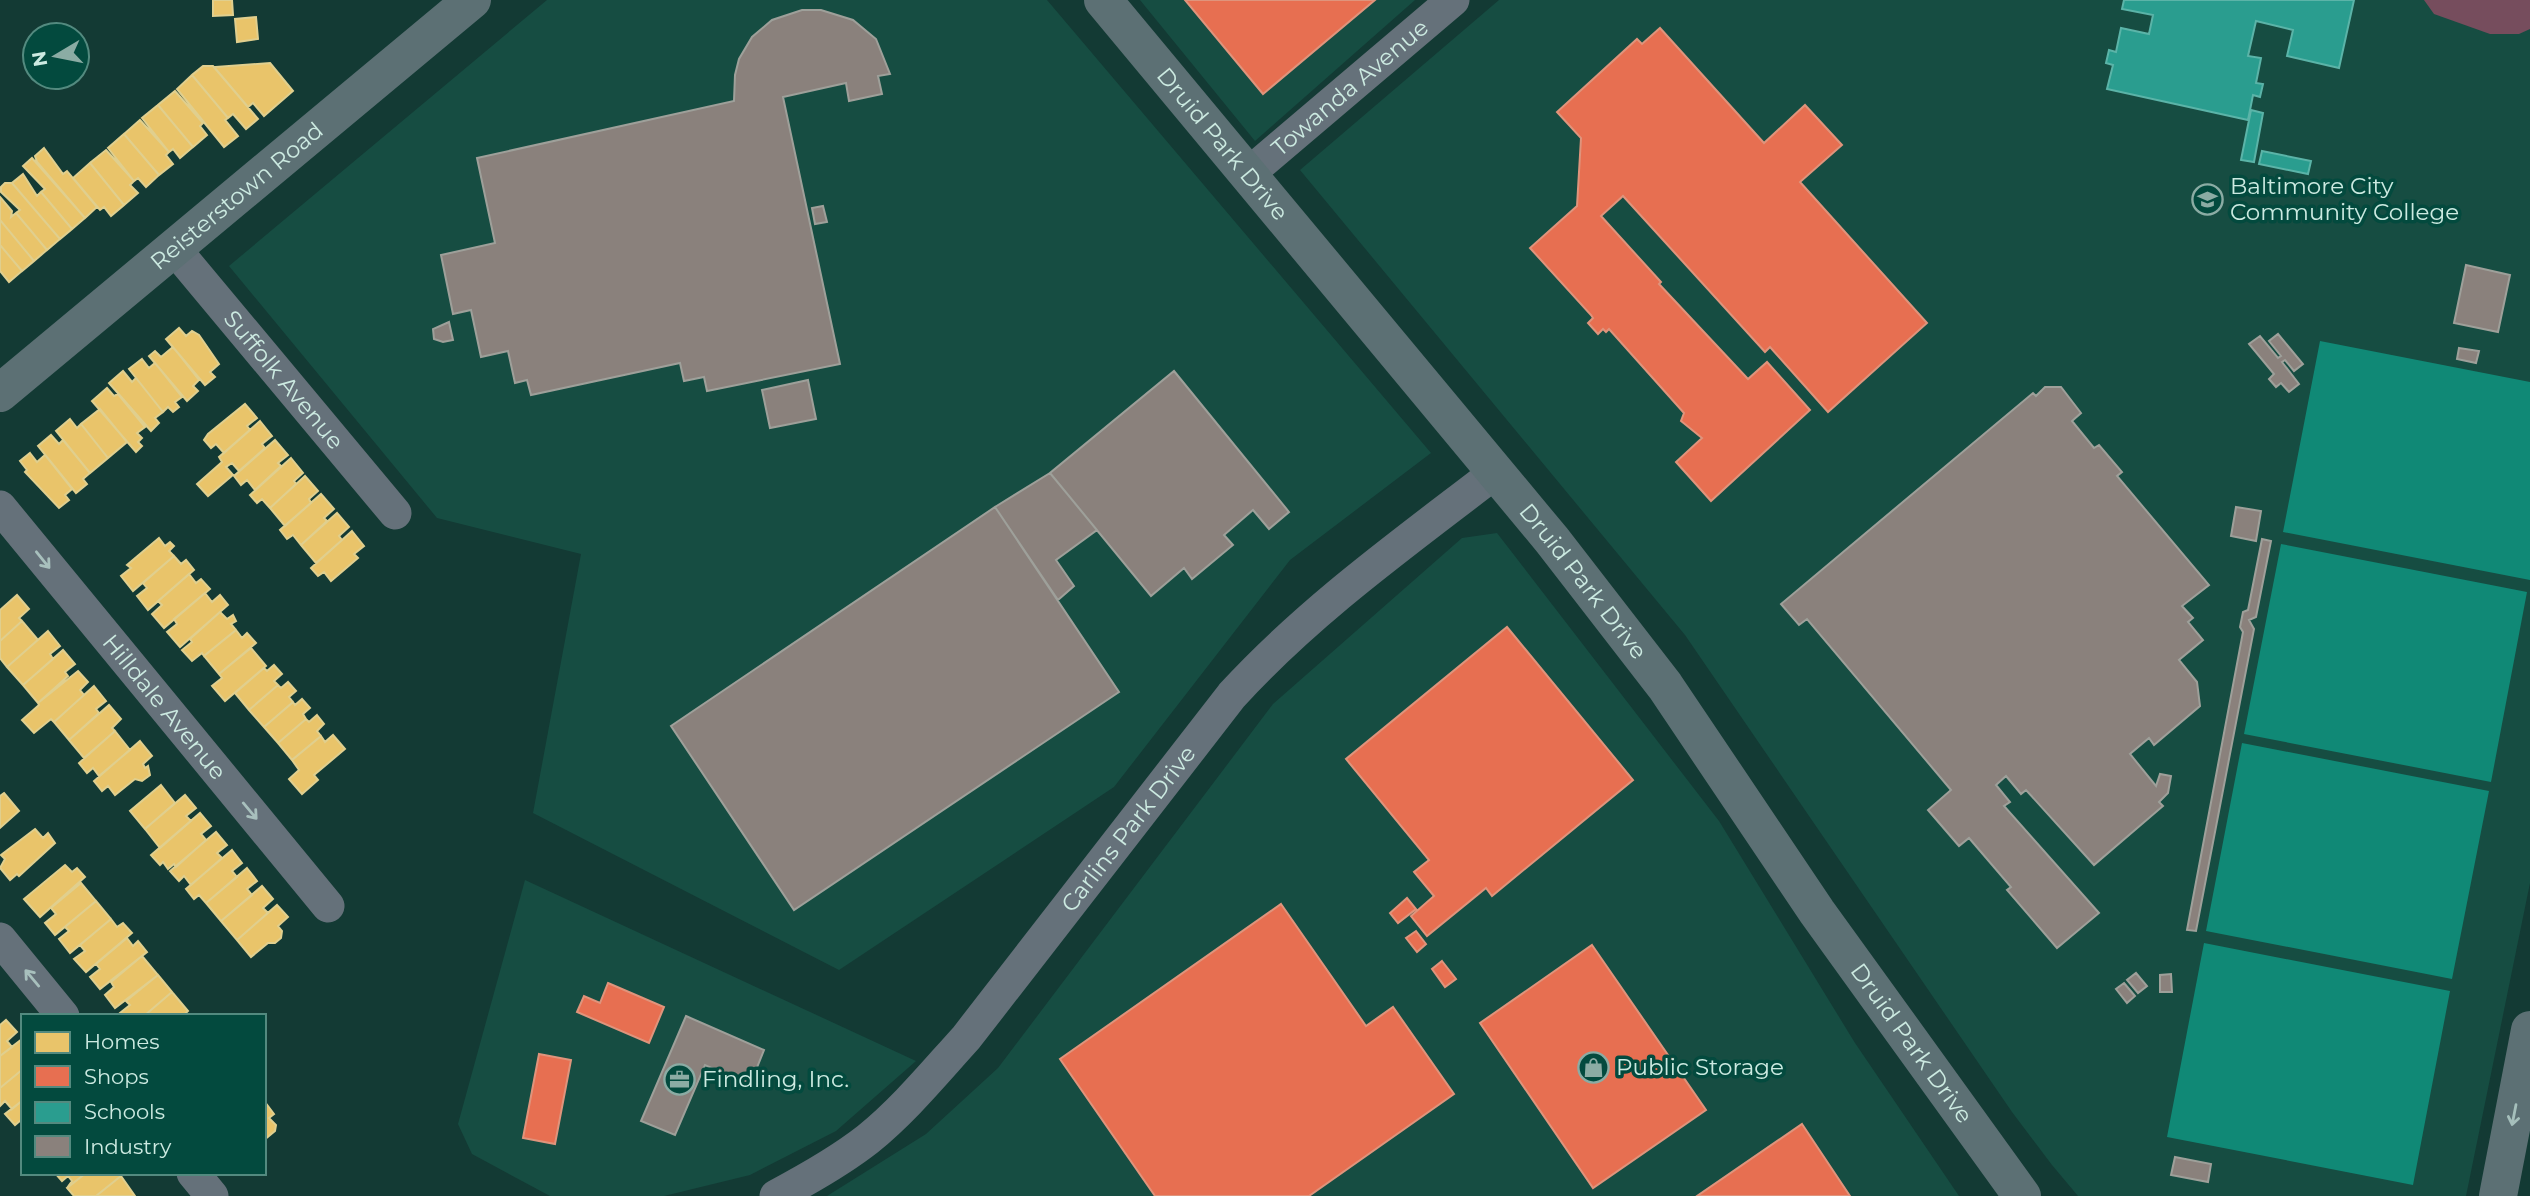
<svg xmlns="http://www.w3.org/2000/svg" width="2530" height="1196" font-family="Montserrat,sans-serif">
  <rect width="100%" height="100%" fill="#133a34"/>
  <path fill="#164d42" d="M547 0H1047L1431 453 1290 560 1114 787 839 970 533 813 581 554 437 518 229 266Z
    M1140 0H1415L1255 141Z
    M1499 0H2530V883L2466 1196H2078L2052 1165 2012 1112 1685 635 1300 170Z
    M1497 533 1719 821 1855 1043 1959 1196H827L926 1134 998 1068 1273 704 1462 538Z
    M525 880 916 1061 836 1131 750 1175 664 1196H550L472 1154 458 1124Z"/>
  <path fill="#764d5d" d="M2424 0H2530V29L2519 34H2490L2434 14Z"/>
  <path fill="#108976" d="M2320 341 2530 382V580L2283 532Z
    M2281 544 2527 592 2491 782 2244 734Z
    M2242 743 2489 791 2452 979 2206 931Z
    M2204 943 2450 991 2413 1185 2167 1137Z"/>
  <path fill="#e9c46a" stroke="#e0cf8e" stroke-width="2" d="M213 0H232L233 15 213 16Z
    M256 17 258 39 237 42 235 19Z
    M270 63 293 91 264 116 253 103 248 107 214 67Z
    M203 66H213L258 119 246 129 233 114 228 118 192 75Z
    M192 75 228 118 225 120 238 136 224 147 177 89Z
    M175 91 203 123 200 126 207 135 193 147 158 105Z
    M158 105 193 147 180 158 173 149 169 152 142 118Z
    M140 120 169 152 166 155 173 164 159 175 124 134Z
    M124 134 159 175 146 187 138 178 134 181 108 148Z
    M44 148 63 174 67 171 97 207 85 218 37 162 35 156Z
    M106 150 134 181 130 185 138 193 124 205 90 163Z
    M32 158 85 218 72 229 41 192 45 189 23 166Z
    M90 163 124 205 111 216 104 207 100 210 73 178Z
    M23 174 37 196 41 192 72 229 60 239 12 183Z
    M5 183H12L60 239 47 250 16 213 20 210 1 192V187Z
    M0 197 12 211 11 217 16 213 47 250 34 261 0 220Z
    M0 220 34 261 22 271 0 245Z
    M0 245 22 271 9 282 0 271Z
    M179 328 186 336 192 331 199 335 219 364 210 372 215 377 205 385 166 339Z
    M173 347 199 380 193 386 198 391 187 401 149 356 155 351 161 357Z
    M142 359 149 368 155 363 182 397 175 402 179 407 173 412 168 407 163 412 129 369Z
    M123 371 132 382 136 378 163 412 155 418 159 423 151 431 109 383Z
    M107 388 114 396 118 394 145 427 137 433 142 438 138 442 142 446 136 452 92 401Z
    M245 404 257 418 247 426 250 430 224 453 216 444 211 448 204 440 208 434Z
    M100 409 127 442 108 458 81 424Z
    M70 419 77 428 81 424 108 458 90 473 56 431Z
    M260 421 272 436 262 444 265 448 239 471 232 463 226 467 233 475 208 496 197 484 222 462 219 457Z
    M51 435 59 444 63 440 90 473 83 479 87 484 76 493 38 446Z
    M275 440 288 455 278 463 281 466 255 490 247 480 241 485 234 476Z
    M30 453 37 462 45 455 72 489 65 495 69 500 59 508 25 472 27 470 20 461Z
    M291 458 303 473 294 481 296 484 270 508 262 499 257 503 250 495Z
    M305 476 318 491 309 499 311 503 285 526 270 508Z
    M321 494 334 509 324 518 327 521 301 545 293 535 287 539 280 530Z
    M337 513 349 527 339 536 342 540 316 563 301 545Z
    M352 531 364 546 354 554 358 558 331 581 324 572 318 576 311 568Z
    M159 538 165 546 170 542 174 546 169 551 174 556 133 591 121 576 131 568 127 565Z
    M174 556 181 564 186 560 194 570 148 610 137 596 147 588 143 583Z
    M189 574 196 583 201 579 210 589 164 628 152 614 162 605 158 601Z
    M205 593 212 602 220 595 228 605 180 647 167 632 177 624 174 619Z
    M17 595 29 609 19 618 22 621 0 641V610Z
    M220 612 227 619 233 615 236 621 231 624 236 630 204 656 202 653 192 661 182 650 192 642 190 639Z
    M22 621 38 640 7 667 0 658V641Z
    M236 630 242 638 247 633 256 643 219 674 204 656Z
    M48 631 60 646 50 654 53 659 23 685 7 667Z
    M251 648 266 666 225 701 212 686 222 678 219 674Z
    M63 650 75 664 65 672 68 676 38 703 23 685Z
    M274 665 282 674 274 681 278 685 249 710 235 693 264 668 267 671Z
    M78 671 88 682 80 690 84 695 54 722 51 719 34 733 22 720 39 705 38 703Z
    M288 682 296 691 289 697 293 702 264 727 249 710 278 685 281 688Z
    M94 686 106 701 96 709 99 713 69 740 54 722Z
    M302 699 310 708 303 714 306 719 278 743 264 727 293 702 295 705Z
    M109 705 121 719 112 728 115 731 84 758 69 740Z
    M317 715 324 724 317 731 321 736 292 760 278 743 306 719 309 722Z
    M115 731 130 750 99 776 93 768 87 773 79 763Z
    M333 735 345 749 314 775 318 780 302 794 289 779 299 770 292 760 321 736 325 742Z
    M140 741 152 756 143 764 145 768 148 766 150 775 142 781 135 779 115 795 108 786 102 791 94 781Z
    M161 785 175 803 145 829 130 811Z
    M4 793 19 811 0 828V796Z
    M185 795 196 808 186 816 191 821 160 848 145 829Z
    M200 813 211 826 201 834 206 840 176 867 174 864 168 869 163 862 160 865 151 855Z
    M35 829 43 838 48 833 55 843 19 876 17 874 10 880 0 868 5 859 1 855Z
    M216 832 227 845 217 853 222 858 191 885 184 876 179 881 170 871Z
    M232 850 242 863 232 871 237 877 206 903 199 895 194 899 186 889Z
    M65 865 72 872 77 868 85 877 40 917 24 899Z
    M247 868 257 881 247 889 252 895 221 921 206 903Z
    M81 883 96 901 55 935 45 923 56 914 51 908Z
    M262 886 273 899 263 908 268 913 237 940 221 921Z
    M96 901 111 919 70 953 59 939 69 931 65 927Z
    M277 905 288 917 278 926 282 931 281 938 275 943H268L251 957 237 940Z
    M111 919 117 927 123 923 132 933 86 972 74 959 85 951 80 945Z
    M127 938 133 946 138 941 147 952 100 989 90 977 100 969 96 964Z
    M142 956 158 975 115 1008 105 995 114 987 111 982Z
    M158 975 172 992 144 1016H122L120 1013 130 1005 126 1001Z
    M172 992 188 1011 183 1016H144Z
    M6 1020 17 1032 7 1041 12 1047 0 1056V1025Z
    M22 1039 23 1069 0 1088V1056Z
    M23 1069V1100L12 1109 5 1101 0 1106V1088Z
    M23 1100V1122L21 1120 15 1125 5 1114Z
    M265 1102 274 1114 269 1118 276 1125 275 1131 264 1140Z
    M55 1173H86L67 1188 72 1181 68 1176 62 1181Z
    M86 1173H118L121 1176 96 1196H74L67 1188Z
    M121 1176 135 1196H96Z"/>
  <path fill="#e76f51" stroke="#df947c" stroke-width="2" d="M1185 0H1375L1263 94Z
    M1660 28 1764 143 1805 105 1842 145 1800 182 1927 323 1828 412 1770 347 1765 352 1623 196 1601 216 1661 282 1659 284 1748 379 1767 362 1810 410 1711 501 1676 462 1702 438 1681 421 1684 413 1609 329 1606 332 1603 329 1598 334 1588 323 1593 318 1591 315 1530 248 1577 206 1581 138 1557 112 1637 39 1642 44Z
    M1507 627 1633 780 1492 896 1486 888 1427 936 1411 916 1434 896 1414 872 1429 860 1346 759Z
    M1407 898 1416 909 1398 923 1390 913Z
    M1281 904 1366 1026 1393 1007 1454 1094 1309 1196H1155L1060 1059Z
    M1416 931 1426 944 1417 952 1406 938Z
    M1592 945 1706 1110 1593 1188 1480 1023Z
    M1442 961 1456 979 1445 987 1432 969Z
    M608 983 664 1007 649 1043 577 1012 584 996 600 1003Z
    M539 1054 571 1060 555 1144 523 1138Z
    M1802 1124 1850 1196H1697Z"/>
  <path fill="#2a9d8f" stroke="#5bb4a8" stroke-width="2" d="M2124 0H2354L2339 68 2287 56 2293 30 2256 21 2248 56 2261 58 2256 83 2263 84 2260 97 2253 95 2248 120 2107 89 2113 65 2106 63 2109 50 2116 52 2121 28 2149 34 2153 15 2122 9Z
    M2251 110 2263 113 2254 162 2241 160Z
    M2262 151 2311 161 2308 174 2259 164Z"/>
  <path fill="#8a817c" stroke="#9ea09a" stroke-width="2" d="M802 10H821L853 20 876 39 890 74 878 76 882 94 849 101 846 83 783 97 840 364 707 391 704 377 684 381 680 363 531 395 527 380 515 383 508 351 481 357 471 310 453 314 441 255 495 243 477 158 734 101 735 75 739 59 752 37 772 20Z
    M823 206 827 222 815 224 812 208Z
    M2466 265 2510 275 2498 332 2454 323Z
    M449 322 453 340 443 342 434 339 433 329Z
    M2278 334 2303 364 2294 371 2285 360 2282 362 2299 384 2289 392 2281 383 2276 387 2269 379 2274 374 2249 344 2260 336 2278 358 2281 356 2269 341Z
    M2459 348 2479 351 2476 363 2457 359Z
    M1174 371 1289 512 1269 529 1253 510 1224 535 1233 545 1192 579 1184 568 1151 596 1050 473Z
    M808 380 816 419 770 428 762 390Z
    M2045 387H2061L2081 413 2072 421 2094 448 2099 445 2122 472 2117 476 2209 585 2182 606 2193 618 2188 622 2203 640 2179 660 2197 682 2200 706 2154 745 2149 738 2130 754 2156 786 2160 774 2171 776 2168 793 2159 802 2163 806 2094 865 2026 790 2021 794 2006 776 1996 785 2010 802 2004 806 2099 913 2057 948 2007 890 2011 887 1969 838 1959 846 1928 810 1951 790 1807 619 1799 625 1781 604 2033 393 2036 396Z
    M1050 473 1097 530 1056 560 1074 586 1058 600 995 507Z
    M995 507 1119 692 794 910 671 726Z
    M2236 507 2261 511 2256 541 2231 536Z
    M2262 539 2271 541 2256 617 2249 620 2254 629 2196 931 2187 930 2243 632 2240 627 2243 612 2248 610Z
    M2136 973 2147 986 2138 993 2127 980Z
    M2171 974 2172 992H2160V975Z
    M2124 983 2135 996 2127 1003 2116 989Z
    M686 1016 764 1050 750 1085 705 1065 675 1135 641 1121Z
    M2175 1157 2211 1164 2208 1182 2171 1175Z"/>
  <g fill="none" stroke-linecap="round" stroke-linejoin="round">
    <g stroke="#65717a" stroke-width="33">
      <path id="s1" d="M1247 175 1453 0"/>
      <path id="s2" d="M173 247 395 513"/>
      <path id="s3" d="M0 507 328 906"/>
      <path d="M0 939 63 1016"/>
      <path d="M193 1173 212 1196"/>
      <path id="s4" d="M776 1196C808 1179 840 1161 868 1139 904 1110 935 1072 966 1038L1232 695C1311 609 1404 543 1496 472"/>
    </g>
    <g stroke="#5c7074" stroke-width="38">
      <path id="s5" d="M1103 0 1552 540 1665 686 1817 912 2022 1196"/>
      <path id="s6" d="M0 393 472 0"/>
      <path d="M2498 1196 2530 1030"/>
    </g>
  </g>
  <defs><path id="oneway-shaft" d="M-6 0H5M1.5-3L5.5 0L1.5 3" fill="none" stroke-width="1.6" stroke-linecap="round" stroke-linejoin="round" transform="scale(1.75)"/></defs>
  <g stroke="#a8c0bd">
    <use href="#oneway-shaft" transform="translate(43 560) rotate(51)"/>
    <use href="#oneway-shaft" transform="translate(250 811) rotate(50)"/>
    <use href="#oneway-shaft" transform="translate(32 978) rotate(-130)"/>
  </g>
  <use stroke="#a5bfbb" href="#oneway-shaft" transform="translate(2514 1115) rotate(101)"/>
  <defs>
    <symbol id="university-ring" viewBox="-11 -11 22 22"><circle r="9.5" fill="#034a3e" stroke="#8baca4" stroke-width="1.5"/><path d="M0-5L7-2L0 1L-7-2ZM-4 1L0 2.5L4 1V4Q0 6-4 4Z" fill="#8baca4"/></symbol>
    <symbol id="shop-ring" viewBox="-11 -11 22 22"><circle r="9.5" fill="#034a3e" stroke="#8baca4" stroke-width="1.5"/><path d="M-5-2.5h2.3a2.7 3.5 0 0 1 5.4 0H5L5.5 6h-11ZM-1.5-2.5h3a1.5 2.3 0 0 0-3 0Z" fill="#8baca4"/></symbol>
    <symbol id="office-ring" viewBox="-11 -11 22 22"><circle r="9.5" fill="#034a3e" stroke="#8baca4" stroke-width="1.5"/><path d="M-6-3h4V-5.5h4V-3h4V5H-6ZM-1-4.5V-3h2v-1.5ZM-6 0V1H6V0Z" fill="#8baca4"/></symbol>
  </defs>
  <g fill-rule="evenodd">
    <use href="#university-ring" x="2190" y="182" width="35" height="35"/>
    <use href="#shop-ring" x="1576" y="1050" width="35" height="35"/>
    <use href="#office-ring" x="662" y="1062" width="35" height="35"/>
  </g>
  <g text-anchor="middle" stroke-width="7" stroke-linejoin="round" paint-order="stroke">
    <g font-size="23" fill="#cceae1" stroke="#034a3e">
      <text dy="8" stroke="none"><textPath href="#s1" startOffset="135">Towanda Avenue</textPath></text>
      <text dy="8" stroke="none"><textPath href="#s5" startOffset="187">Druid Park Drive</textPath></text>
      <text dy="8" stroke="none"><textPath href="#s6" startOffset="308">Reisterstown Road</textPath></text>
      <text dy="8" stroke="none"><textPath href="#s2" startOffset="173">Suffolk Avenue</textPath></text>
      <text dy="8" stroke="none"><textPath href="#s5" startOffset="754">Druid Park Drive</textPath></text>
      <text dy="8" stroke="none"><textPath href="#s3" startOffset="259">Hilldale Avenue</textPath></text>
      <text dy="8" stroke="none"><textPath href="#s4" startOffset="514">Carlins Park Drive</textPath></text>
      <text dy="8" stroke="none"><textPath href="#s5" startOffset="1321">Druid Park Drive</textPath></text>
    </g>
    <g font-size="23" fill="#cceae1" stroke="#034a3e" text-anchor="start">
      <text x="2230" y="194">Baltimore City<tspan x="2230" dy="26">Community College</tspan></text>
      <text x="1616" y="1075">Public Storage</text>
      <text x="702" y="1087">Findling, Inc.</text>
    </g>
  </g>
  <rect x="21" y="1014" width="245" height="161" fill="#034a3e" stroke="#538a7f" stroke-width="2"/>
  <rect x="35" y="1032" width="35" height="21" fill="#e9c46a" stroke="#538a7f" stroke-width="2"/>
  <text x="84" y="1049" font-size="21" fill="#cceae1">Homes</text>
  <rect x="35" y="1066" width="35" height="21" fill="#e76f51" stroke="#538a7f" stroke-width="2"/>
  <text x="84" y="1084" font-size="21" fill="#cceae1">Shops</text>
  <rect x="35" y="1102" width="35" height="21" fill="#2a9d8f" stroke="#538a7f" stroke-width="2"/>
  <text x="84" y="1119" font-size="21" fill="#cceae1">Schools</text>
  <rect x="35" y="1136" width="35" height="21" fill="#8a817c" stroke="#538a7f" stroke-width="2"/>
  <text x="84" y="1154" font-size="21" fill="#cceae1">Industry</text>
  <g transform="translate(56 56) rotate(260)"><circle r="33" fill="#034a3e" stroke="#538a7f" stroke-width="2"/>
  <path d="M0-5L12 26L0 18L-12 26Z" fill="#8baca4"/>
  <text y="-10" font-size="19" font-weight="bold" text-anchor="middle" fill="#cceae1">N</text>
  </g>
</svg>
